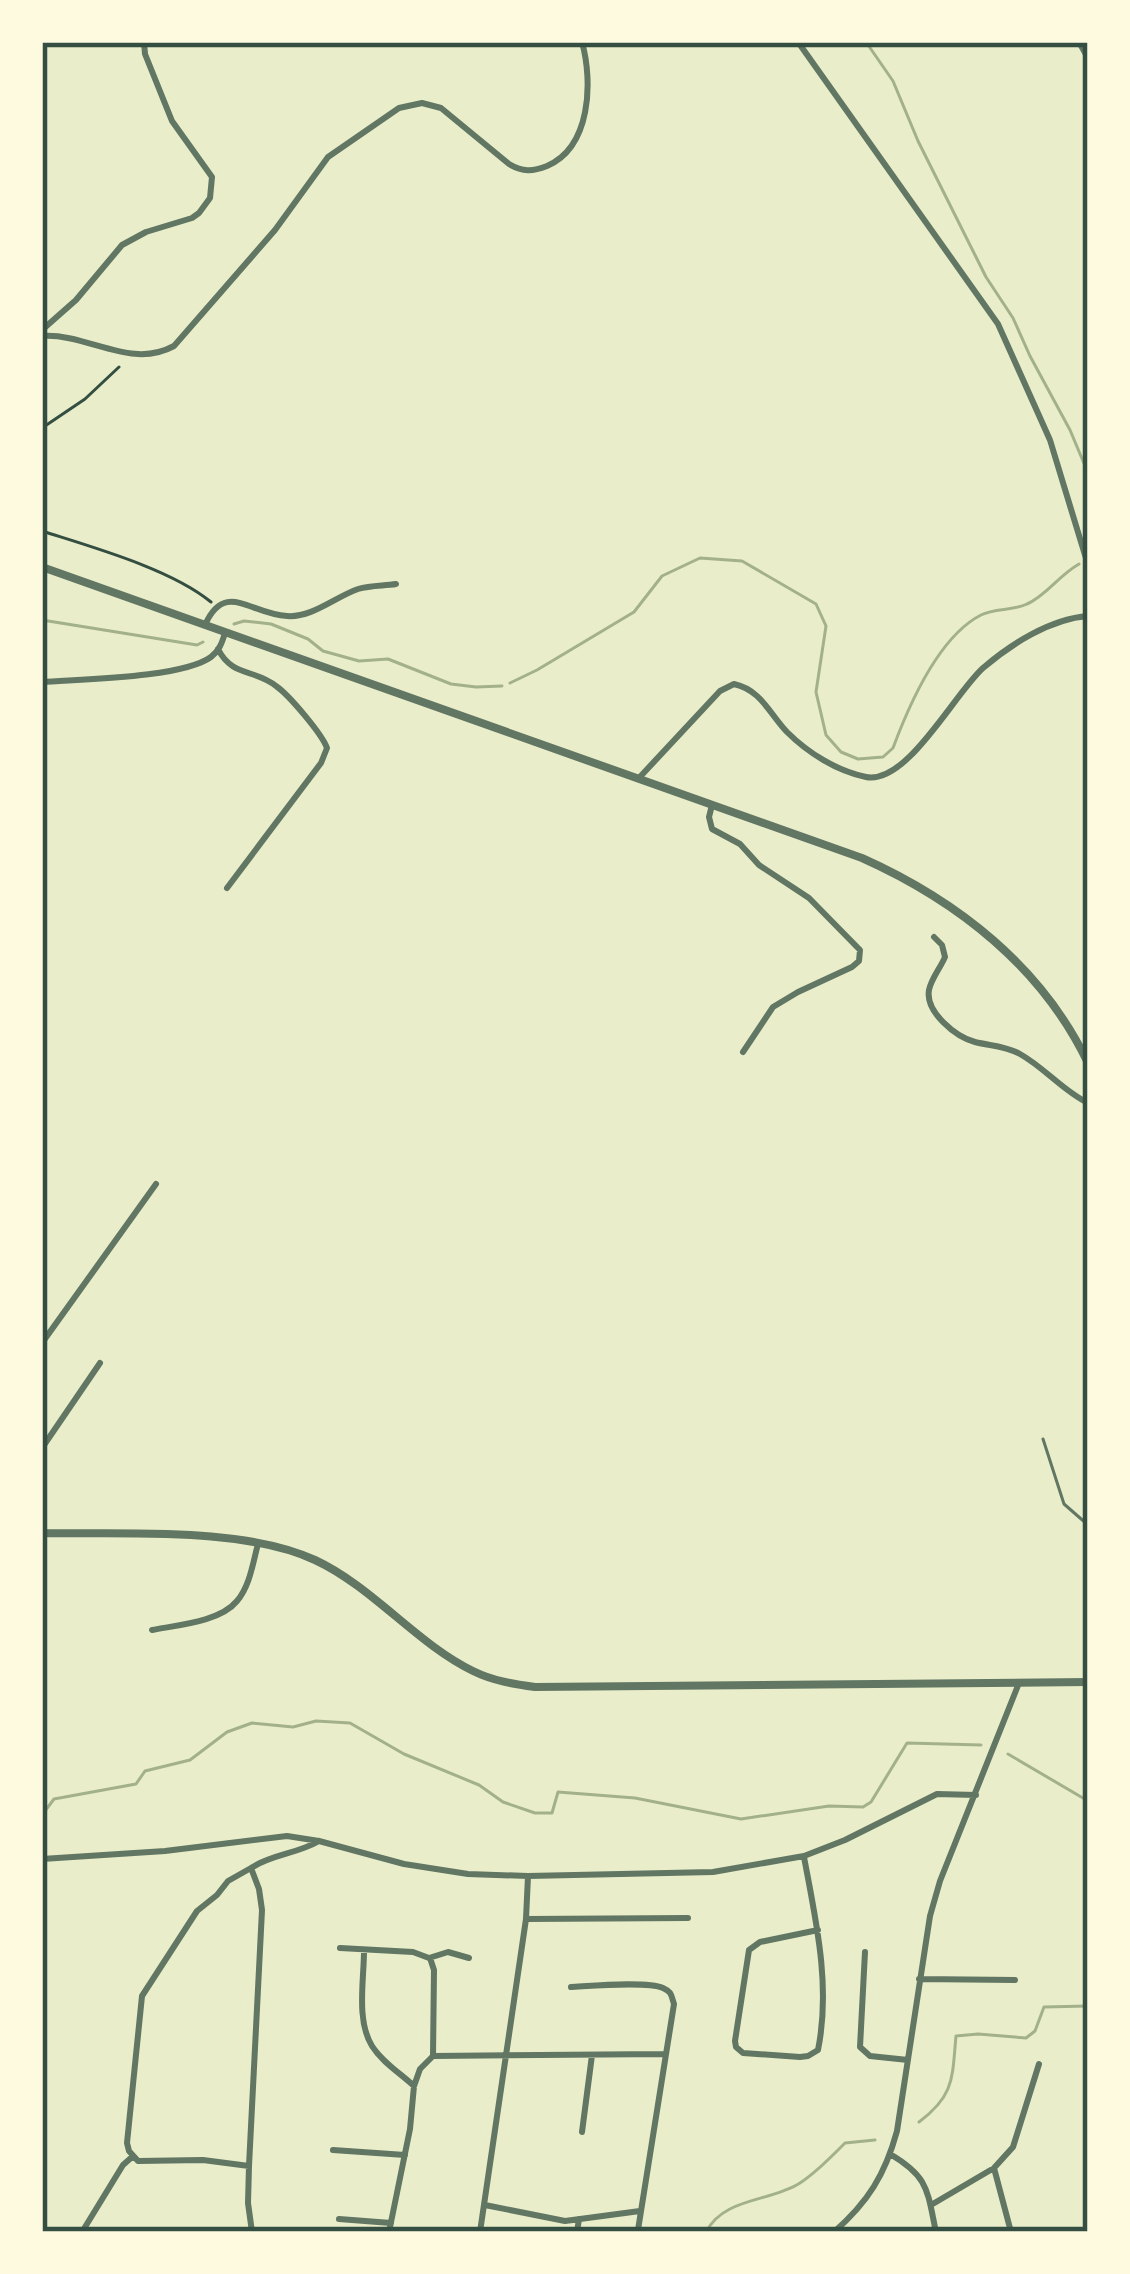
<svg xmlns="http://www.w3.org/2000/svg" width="1130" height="2274" font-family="Montserrat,sans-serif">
  <rect width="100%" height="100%" fill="#e9edc9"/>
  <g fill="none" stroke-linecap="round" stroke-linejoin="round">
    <path stroke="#a3b18a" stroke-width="3" d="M866 42 893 81 918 141 986 277 1013 318 1030 356 1070 430 1088 473
      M42 620 197 645 203 642
      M234 624 244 621 271 624 308 639 323 651 359 661 388 659 451 684 476 687 502 686
      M510 683 537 670 634 612 662 576 700 558 742 561 816 604 826 626 816 692 826 735 841 752 858 759 883 757 893 748C909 705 938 637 981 615 995 608 1013 611 1027 604 1046 596 1058 576 1079 564
      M1008 1754 1088 1801
      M42 1815 54 1799 136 1784 145 1771 190 1760 227 1732 252 1723 293 1727 316 1721 350 1723 404 1754 479 1785 503 1802 535 1813H552L558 1792 635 1798 741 1819 829 1806 863 1807 871 1802 907 1743 981 1745
      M919 2122C955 2095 952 2078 956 2036L978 2034 1026 2038 1035 2031 1044 2007 1088 2006
      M706 2232C724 2197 771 2202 800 2183 817 2172 831 2157 845 2143L875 2140"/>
    <path stroke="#344e41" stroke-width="3" d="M42 428 85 399 119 367
      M42 531C92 547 171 569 211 602"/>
    <path stroke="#617663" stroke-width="3" d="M1043 1439 1064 1504 1088 1525"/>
    <path stroke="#617663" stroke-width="6" d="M798 42 998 324 1050 440 1088 565
      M1079 42 1088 58
      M42 330 76 300 122 245 146 232 192 218 199 213 210 198 212 177 172 121 145 54 144 42
      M42 336C88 333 130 370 174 346L275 230 328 157 399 108 422 103 441 108 509 164C523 172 532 172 547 166 591 147 593 82 582 42
      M205 625C225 580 250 614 287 616 312 618 335 597 358 589 371 585 384 586 396 584
      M218 649C232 677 255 669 276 686 289 695 322 734 327 748L321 763 227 888
      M42 682C81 679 182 678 211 657 219 651 222 643 225 633
      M638 779 720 691 734 684C761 690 769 713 787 732 808 753 837 771 866 777 907 785 954 694 983 668 1011 644 1050 619 1088 616
      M712 805 709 817 712 829 740 844 759 865 809 898 860 950 859 961 852 967 798 992 773 1007 743 1052
      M934 937 942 945 945 957C941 967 931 979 929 990 925 1012 956 1037 975 1042 991 1046 1006 1046 1020 1054 1045 1068 1063 1091 1088 1103
      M42 1343 156 1184
      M42 1448 100 1363
      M152 1630C177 1625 220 1622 237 1601 250 1586 253 1562 258 1544
      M804 1857C816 1921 831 1986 818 2050L808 2056 800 2057 743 2053 736 2047 735 2041 749 1950 760 1942 818 1930
      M42 1859 165 1851 287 1836 319 1841 404 1864 468 1874 528 1876 713 1872 804 1856 845 1840 937 1794 976 1795
      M526 1919 688 1918
      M340 1948 413 1952 429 1958 448 1952 469 1958
      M364 1951C364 1980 356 2020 372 2046 382 2062 400 2073 414 2086
      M865 1952 860 2047 870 2056 908 2060
      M430 1958 434 1970 433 2056
      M919 1979 1015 1980
      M571 1987C591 1986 647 1981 663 1988 672 1992 671 1995 674 2004L638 2230
      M582 2132 592 2055
      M333 2150 405 2155
      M890 2154C929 2177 927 2190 936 2232
      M249 2166 203 2160 138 2161 129 2151 127 2143 142 1996 197 1911 217 1895 228 1881 251 1868
      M994 2168 1011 2232
      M485 2205 565 2221 640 2211
      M931 2205 994 2168 1013 2147 1039 2064
      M339 2219 391 2223
      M82 2232 123 2165 132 2157
      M252 2232 248 2203 249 2166 262 1910 259 1889 251 1868C272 1854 297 1854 319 1841
      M389 2232 410 2129 414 2086 420 2069 433 2056 665 2054
      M480 2232 526 1919 528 1876
      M577 2232 579 2219
      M834 2232C868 2202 885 2175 897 2131L930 1916 940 1881 1019 1683"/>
    <path stroke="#617663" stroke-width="8" d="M42 567 862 858C958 901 1042 967 1088 1063
      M42 1533C123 1535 242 1526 315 1560 373 1587 417 1644 473 1671 493 1681 514 1684 535 1687L1088 1682"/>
  </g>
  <rect width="1130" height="2274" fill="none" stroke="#fefae0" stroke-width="90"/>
  <rect x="45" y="45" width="1040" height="2184" fill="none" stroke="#344e41" stroke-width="4.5"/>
</svg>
